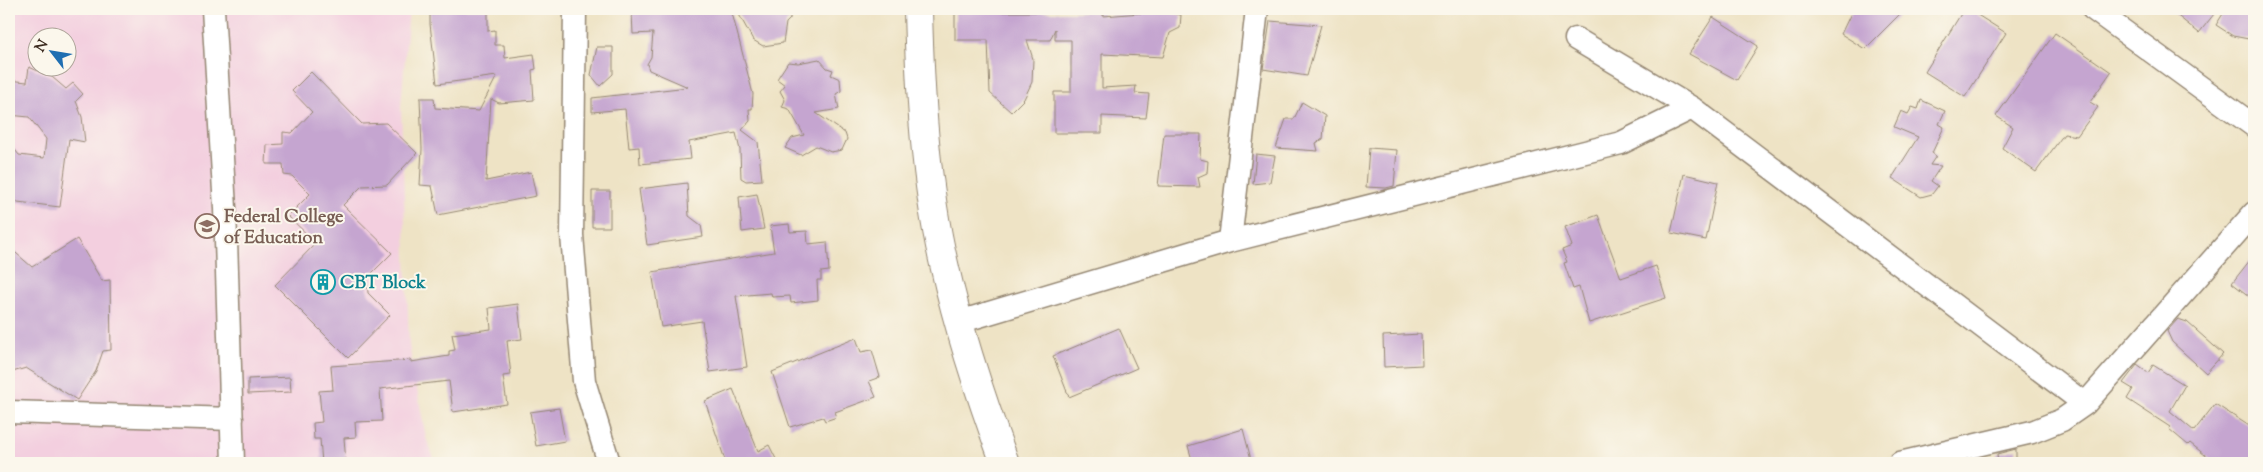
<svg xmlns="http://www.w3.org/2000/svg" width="2263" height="472" font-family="'Sorts Mill Goudy',serif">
  <rect width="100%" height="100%" fill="#fbf7ec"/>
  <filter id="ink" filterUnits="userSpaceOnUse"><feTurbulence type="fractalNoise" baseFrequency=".02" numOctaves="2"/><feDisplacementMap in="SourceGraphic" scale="10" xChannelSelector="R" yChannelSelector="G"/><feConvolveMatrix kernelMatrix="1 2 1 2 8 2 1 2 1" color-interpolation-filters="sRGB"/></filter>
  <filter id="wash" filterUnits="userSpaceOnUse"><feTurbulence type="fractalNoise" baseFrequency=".0096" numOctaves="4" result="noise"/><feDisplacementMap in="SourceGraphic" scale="20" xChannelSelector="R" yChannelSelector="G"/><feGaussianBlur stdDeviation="1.12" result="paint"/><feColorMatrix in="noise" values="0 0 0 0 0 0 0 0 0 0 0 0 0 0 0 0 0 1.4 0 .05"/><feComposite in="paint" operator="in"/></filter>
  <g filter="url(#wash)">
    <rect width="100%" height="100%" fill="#eee3c5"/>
    <path fill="#f3cfdf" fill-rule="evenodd" d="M9 9H409L401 106 409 345 426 438 436 463H9ZM38 38H68V68H38Z"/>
    <g id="blocks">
      <path fill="#c5a5d0" d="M430 9H488V31L495 30V45H504L505 58 534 54 536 69 532 70 534 100 499 103 491 99 486 181 531 172 536 196 438 215 432 186 420 185 422 149 420 98H434L435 108 479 111 497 76 437 84 430 24Z
        M650 9H731L753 94 752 109H749L750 121 742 130 758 142 762 180 746 181 741 178 740 150 736 133 689 142 691 159 640 164 639 147 629 148 625 109 592 112V98L688 87 649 70 647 64 651 57 653 33 633 34 632 13 647 12Z
        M736 9H790V19L786 23 783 43 763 46 753 40Z
        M1141 9H1171V13L1181 15 1180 28 1170 33 1163 57 1102 54V88L1136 86 1135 93 1149 94 1146 118 1102 116V133H1054V92H1071V40H1055V29L1050 40H1027L1033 59 1032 82 1024 99 1011 112 990 93 988 40H955V12H1103V16L1141 13Z
        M1853 9H1905L1865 49 1841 34Z
        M1964 9H1968L2006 33 1965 97 1925 72Z
        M2169 9H2218L2199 33Z
        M2226 9H2254V40L2233 36 2216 25Z
        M1713 17 1758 46 1737 80 1689 54Z
        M1270 21 1321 25 1307 76 1263 69Z
        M2055 33 2111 72 2090 102 2098 107 2077 136 2064 134 2036 172 2002 148 2013 127 1996 116Z
        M597 47H613V74L600 86 591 75Z
        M819 59 827 68 833 70 831 75 840 79 841 91 836 94 839 109 816 113 845 133 847 139 842 150 831 152 816 146 801 155 785 148 792 138 804 135 789 109 782 107 785 100 780 91 785 85 777 79 788 62 798 63Z
        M29 67 52 77 66 89 73 83 83 94 76 101 82 117 85 142 69 139 60 207 9 201V142L19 155 44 158 46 139 29 117 9 115V80L27 82Z
        M311 72 362 124 386 123 417 153 387 185 362 186 343 205 392 253 367 278 368 293 390 315 348 358 275 285 316 243 288 216 310 194 292 176 284 175 283 164H266L267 145 283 144V132L292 133 312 112 292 91Z
        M1921 100 1945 111 1939 124 1944 127 1932 153 1936 156 1930 165 1941 166 1931 181 1938 186 1932 194 1921 197 1892 178 1918 137 1894 127 1901 111 1908 114 1912 107 1918 109Z
        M1302 102 1325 116 1323 139 1316 143 1318 151 1276 148 1286 119H1294Z
        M1164 134H1201L1200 159 1208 161 1207 173 1198 177 1200 187 1158 186Z
        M1369 148 1397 150 1394 186 1386 188 1366 187Z
        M1256 154 1275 156 1270 182 1253 184Z
        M1684 174 1718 182 1706 240 1671 233Z
        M687 183 689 216 701 225 703 237 647 245 639 189Z
        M592 191H610V227H592Z
        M757 194 764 229 742 232 739 197Z
        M1598 215 1621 278 1656 266 1666 298 1589 323 1579 287 1573 289 1564 263 1567 262 1562 250 1572 246 1565 227Z
        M789 224 790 232 807 231 808 244 827 242 829 271 821 272V280H817L818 300 791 303 790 296 772 297 771 293 736 296 747 367 710 372 702 321 661 327 652 272 774 252 770 226Z
        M77 239 102 281 110 280 111 350 103 351 96 371 77 400 26 368 9 373V247L32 267Z
        M2254 255V300L2232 283Z
        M518 304 522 339 507 341 511 375 503 376 507 404 453 412 449 381 380 389 382 421 355 422 356 437 344 438 346 463H322L320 439H314L313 423 322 422 319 391 333 390 331 366 411 360V362L449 356V351L455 350 452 334 491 329 489 308Z
        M2178 319 2187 322 2223 354 2206 373 2172 342 2167 331Z
        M1119 328 1137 368 1069 397 1053 356Z
        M1421 334 1422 365 1384 367 1383 336Z
        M856 338 861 352 872 350 880 377 869 381 876 397 835 412 837 417 825 421 823 417 790 427 772 372Z
        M2137 365 2148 373 2153 365 2185 385 2170 411 2194 431 2215 404 2254 429V463H2215L2190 443 2188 445 2169 429 2170 427 2127 399 2133 389 2123 383Z
        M290 377 291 392 248 394V379Z
        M733 389 758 451 769 445 778 463H726L705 401Z
        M559 408 565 441 536 446 530 412Z
        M1243 429 1252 463H1193L1188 446Z
        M2016 449V463H1998L1997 454Z"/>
    </g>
  </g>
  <g filter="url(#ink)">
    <use href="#blocks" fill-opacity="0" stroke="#948672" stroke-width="1"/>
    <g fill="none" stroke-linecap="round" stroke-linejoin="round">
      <defs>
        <path id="minor" d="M213 9 225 208 233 463
          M575 9 572 235 584 381 609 463
          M2093 9 2254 126
          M1576 39 1692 108 2085 404
          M1230 241 1257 9
          M959 322 1230 241 1621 143 1692 108
          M9 412 232 419
          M1900 463 2032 432 2062 420 2085 404 2254 213"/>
        <path id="major" d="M918 9C920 92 925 183 944 264 959 332 981 398 1005 463"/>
      </defs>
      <use href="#minor" stroke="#948672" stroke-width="25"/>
      <use href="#major" stroke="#948672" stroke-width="30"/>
      <use href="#minor" stroke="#fff" stroke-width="22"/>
      <use href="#major" stroke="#fff" stroke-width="28"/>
    </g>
  </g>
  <defs>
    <symbol id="school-ring" viewBox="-11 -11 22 22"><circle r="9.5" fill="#fbf7ec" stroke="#8d6e63" stroke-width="1.5"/><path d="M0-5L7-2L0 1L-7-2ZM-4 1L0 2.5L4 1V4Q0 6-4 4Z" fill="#8d6e63"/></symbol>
    <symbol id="building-ring" viewBox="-11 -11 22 22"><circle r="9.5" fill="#fbf7ec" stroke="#0f9aa8" stroke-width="1.5"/><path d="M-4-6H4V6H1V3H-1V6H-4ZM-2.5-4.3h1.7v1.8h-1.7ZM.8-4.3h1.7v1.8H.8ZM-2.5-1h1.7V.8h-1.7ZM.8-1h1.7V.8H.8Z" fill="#0f9aa8"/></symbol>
  </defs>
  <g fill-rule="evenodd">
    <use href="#school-ring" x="193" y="212" width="28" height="28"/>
    <use href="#building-ring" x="309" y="268" width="28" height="28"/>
  </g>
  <g text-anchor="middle" stroke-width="4" stroke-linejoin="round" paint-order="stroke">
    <g font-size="18" font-weight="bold" fill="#785e54" stroke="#fbf7ec" text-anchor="start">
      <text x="224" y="222">Federal College<tspan x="224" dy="21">of Education</tspan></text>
    </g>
    <g font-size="18" font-weight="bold" fill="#0d838f" stroke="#fbf7ec" text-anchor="start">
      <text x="340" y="288">CBT Block</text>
    </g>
  </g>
  <rect width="2263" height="472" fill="none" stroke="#fbf7ec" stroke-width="30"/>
  <g transform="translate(52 52) rotate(301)"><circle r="24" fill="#fbf7ec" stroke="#aea59a"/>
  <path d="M0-4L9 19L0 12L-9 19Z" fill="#1f6fb2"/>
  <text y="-8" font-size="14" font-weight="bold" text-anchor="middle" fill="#3b2a1e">N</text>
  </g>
</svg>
